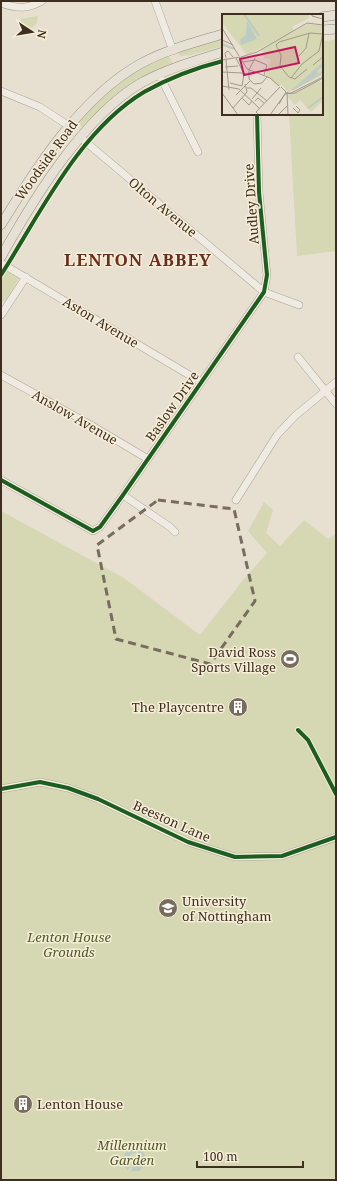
<svg xmlns="http://www.w3.org/2000/svg" width="337" height="1181" font-family="'Noto Serif',serif">
  <rect width="100%" height="100%" fill="#e7e0d1"/>
  <path fill="#d6d7b3" d="M38 16 37 23 32 28 25 27 20 19Z
    M223 38V46L191 55 181 56 177 53Z
    M336 39V251L297 256 289 114H322V42Z
    M169 56 173 63C131 79 114 97 82 127L77 122C107 92 128 71 169 56Z
    M9 271 19 278 7 299 1 303V278L5 272Z
    M264 502 273 510 266 533 280 546 304 520 328 539 336 534V1180H1V511L124 578 200 635 243 580 267 553 248 531Z"/>
  <path fill="#bcccc2" d="M131 1148H138L136 1153H132L128 1161 130 1165 128 1170C120 1163 122 1153 131 1148Z
    M140 1149C149 1156 144 1163 140 1171H131L133 1166H137L140 1162V1157L138 1154Z"/>
  <g fill="none" stroke-linecap="round" stroke-linejoin="round">
    <defs>
      <path id="minor" d="M155 1 173 51
        M1 3C17 9 28 9 42 1
        M159 74 198 152
        M1 91 40 107 69 126
        M81 138 264 292 299 305
        M1 263 201 382
        M1 315 26 277
        M298 357 336 404
        M1 375 89 424 148 459
        M1 480 93 531 100 527 123 495 264 292 267 275 259 192 257 114
        M123 495 170 527 175 532
        M236 500 277 435 295 416 336 382
        M1 789 40 782 68 788 98 799 188 842 235 857 282 856 336 837"/>
      <path id="major" d="M322 17 336 15
        M322 30 336 29
        M1 225C35 169 81 97 140 64 165 50 196 42 223 34
        M1 257C33 200 83 117 141 83 166 69 195 61 223 52"/>
    </defs>
    <use href="#minor" stroke="#ada599" stroke-width="8"/>
    <use href="#major" stroke="#928b80" stroke-width="10"/>
    <use href="#minor" stroke="#efebe3" stroke-width="7"/>
    <use href="#major" stroke="#e6e1d4" stroke-width="9"/>
    <defs>
      <path id="cycleway" d="M1 275C40 214 79 131 144 92 169 78 195 68 223 61
        M1 480 93 531 100 527 123 495 264 292 267 275 259 192 257 114
        M298 730 308 740 336 794
        M1 789 40 782 68 788 98 799 188 842 235 857 282 856 336 837"/>
    </defs>
    <use href="#cycleway" stroke="#f7eed8" stroke-width="6"/>
    <use href="#cycleway" stroke="#1b5e20" stroke-width="4"/>
  </g>
  <path fill="none" stroke="#786c5e" stroke-width="3" stroke-dasharray="8 5" stroke-linejoin="round" d="M158 500 234 509 255 601 210 664 116 639 97 545Z"/>
  <defs>
    <symbol id="stadium-disc" viewBox="-11 -11 22 22"><circle r="9.5" fill="#786c5e" stroke="#f7eed8"/><path d="M0-5a6.5 5 0 1 0 0 10a6.5 5 0 1 0 0-10ZM-3.5-1.8h7v3.6h-7Z" fill="#fff"/></symbol>
    <symbol id="building-disc" viewBox="-11 -11 22 22"><circle r="9.5" fill="#786c5e" stroke="#f7eed8"/><path d="M-4-6H4V6H1V3H-1V6H-4ZM-2.5-4.3h1.7v1.8h-1.7ZM.8-4.3h1.7v1.8H.8ZM-2.5-1h1.7V.8h-1.7ZM.8-1h1.7V.8H.8Z" fill="#fff"/></symbol>
    <symbol id="university-disc" viewBox="-11 -11 22 22"><circle r="9.5" fill="#786c5e" stroke="#f7eed8"/><path d="M0-5L7-2L0 1L-7-2ZM-4 1L0 2.5L4 1V4Q0 6-4 4Z" fill="#fff"/></symbol>
  </defs>
  <g fill-rule="evenodd">
    <use href="#stadium-disc" x="279" y="648" width="22" height="22"/>
    <use href="#building-disc" x="227" y="696" width="22" height="22"/>
    <use href="#university-disc" x="157" y="897" width="22" height="22"/>
    <use href="#building-disc" x="12" y="1093" width="22" height="22"/>
  </g>
  <g text-anchor="middle" stroke-width="3" stroke-linejoin="round" paint-order="stroke">
    <g font-size="13" fill="#3d2e20" stroke="#f7eed8">
      <text transform="translate(46 160) rotate(-54)" y="5">Woodside Road</text>
      <text transform="translate(251 204) rotate(-94)" y="5">Audley Drive</text>
      <text transform="translate(163 207) rotate(40)" y="5">Olton Avenue</text>
      <text transform="translate(101 322) rotate(31)" y="5">Aston Avenue</text>
      <text transform="translate(172 406) rotate(-55)" y="5">Baslow Drive</text>
      <text transform="translate(75 417) rotate(30)" y="5">Anslow Avenue</text>
      <text transform="translate(172 821) rotate(24)" y="5">Beeston Lane</text>
    </g>
    <g font-size="13" fill="#3d2e20" stroke="#f7eed8" text-anchor="end">
      <text x="276" y="657">David Ross<tspan x="276" dy="15">Sports Village</tspan></text>
      <text x="224" y="712">The Playcentre</text>
      <text x="182" y="906" text-anchor="start">University<tspan x="182" dy="15">of Nottingham</tspan></text>
      <text x="37" y="1109" text-anchor="start">Lenton House</text>
    </g>
    <g font-size="13" font-style="italic" fill="#4d5a26" stroke="#f7eed8">
      <text x="69" y="942">Lenton House<tspan x="69" dy="15">Grounds</tspan></text>
      <text x="132" y="1150">Millennium<tspan x="132" dy="15">Garden</tspan></text>
    </g>
    <g font-size="17" font-weight="bold" letter-spacing="1" fill="#6b2e1e" stroke="#f7eed8">
      <text x="138" y="266">LENTON ABBEY</text>
    </g>
  </g>
  <g transform="translate(222 14)">
    <rect width="101" height="101" fill="#e7e0d1"/>
    <path d="M0 0H87V4L70 13 72 17 25 41 0 9ZM85 10 101 12V61L66 78 59 70 58 73 44 61 49 45 42 44 43 40 38 36ZM97 66 101 70V87L89 98 78 86 73 91 65 82Z" fill="#d6d7b3"/>
    <path d="M25 7 35 25 19 31 18 26 24 20ZM101 48V53L95 56 96 59 91 63 74 72Z" fill="#bcccc2"/>
    <path fill="none" stroke="#bcccc2" stroke-width="2" d="M22 0 37 22M0 30 12 35M70 76 101 58M86 94 101 83"/>
    <path fill="none" stroke="#a3998a" stroke-width="1" d="M90 0V2L101 5M0 14 17 42M88 19 100 20M0 26 11 31M77 42 84 34 87 19M18 43 25 55 48 64 57 72M19 43 35 38 85 9 101 11M4 44 3 39 6 37 11 43M14 44 22 60 20 72M0 46 18 43M4 46 7 76M33 46 45 51 42 61M21 48 33 46M91 51 101 43M3 53 16 52M85 55 73 65 67 63 58 52 59 41 54 31 57 28 88 19M27 56V65L32 70 40 69 45 63M27 56 33 44M0 58 20 59M69 64 80 50 97 37 101 19M8 69 20 72M0 72 17 75 37 94M59 73 65 79H69L101 63M25 74H29L45 87M65 78 66 101M0 79 16 101M14 81 28 67M20 84 27 91 30 87M30 85 39 74M33 87 36 84 42 89M57 90 64 78M11 94 25 78 23 70M71 94 76 99 78 96 74 92M37 101 34 98 58 73M48 101 63 80 73 79 101 64M56 101 65 92"/>
    <path fill="#c2185b" fill-opacity="0.15" stroke="#c2185b" stroke-width="2" d="M73 33 77 49 22 61 18 45Z"/>
    <rect width="101" height="101" fill="none" stroke="#3d2e20" stroke-width="2"/>
  </g>
  <rect width="337" height="1181" fill="none" stroke="#3d2e20" stroke-width="4"/>
  <g transform="translate(32 32) rotate(102)" stroke="#f7eed8" stroke-width="3" paint-order="stroke">
  <path d="M0-3L7 15L0 10L-7 15Z" fill="#3d2e20"/>
  <text y="-6" font-size="11" font-weight="bold" text-anchor="middle" fill="#3d2e20">N</text>
  </g>
  <path d="M197 1161v6h106v-6" fill="none" stroke="#3d2e20" stroke-width="2"/>
  <text x="203" y="1161" font-size="12" fill="#3d2e20" stroke="#f7eed8" stroke-width="3" paint-order="stroke">100 m</text>
</svg>
